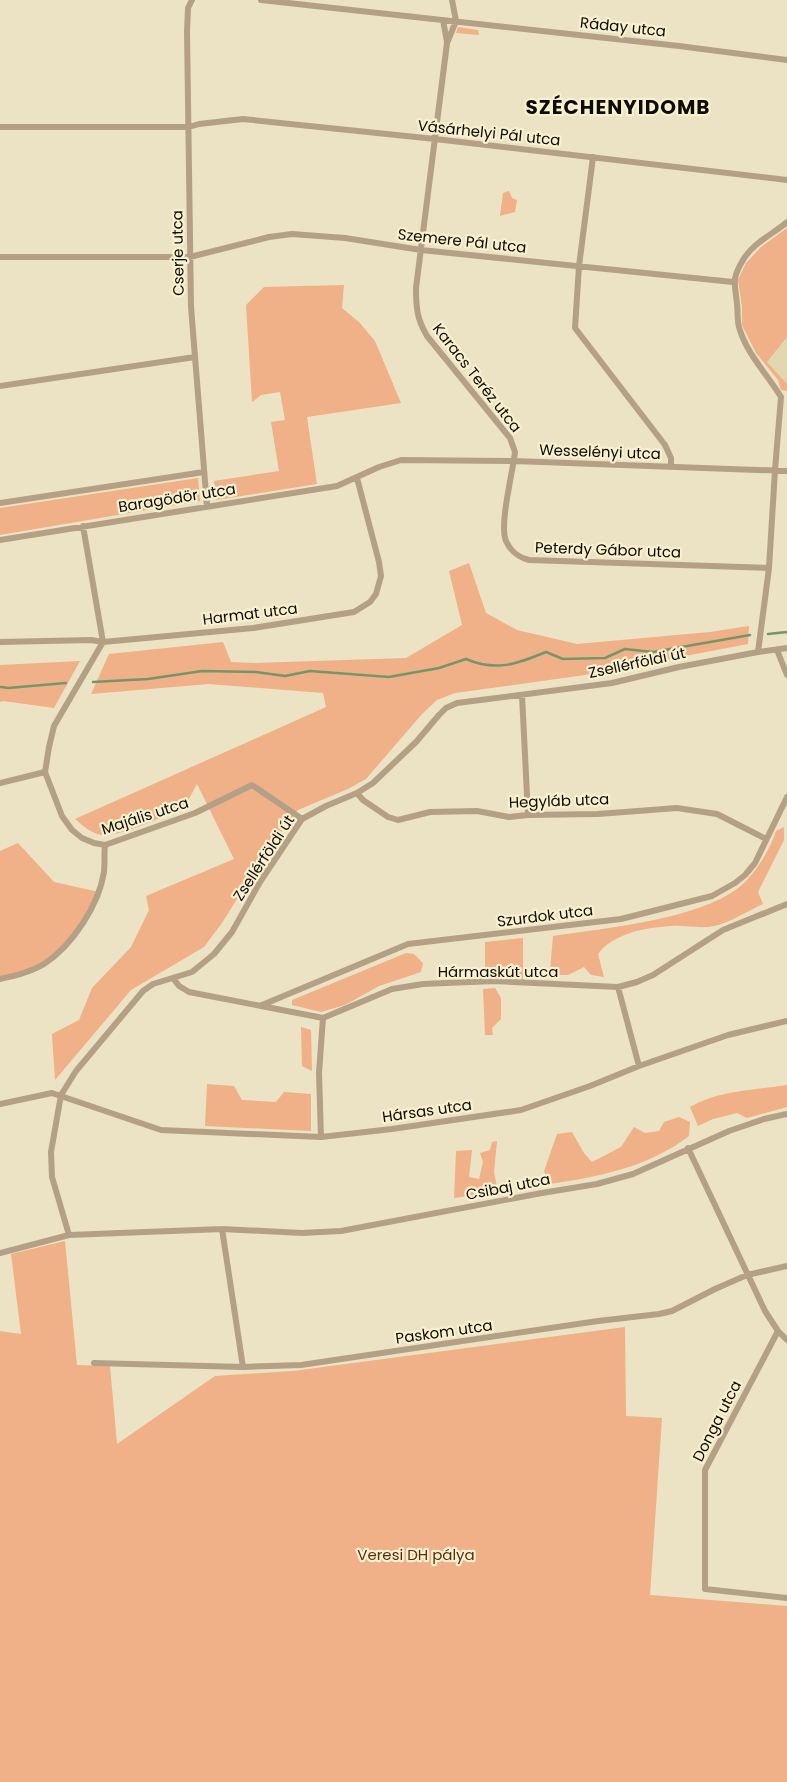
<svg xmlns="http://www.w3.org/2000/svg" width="787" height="1782" font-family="Poppins,sans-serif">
  <rect width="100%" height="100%" fill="#ebe3c3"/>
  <path fill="#e2d8b0" d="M787 337V384L767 362Z"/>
  <path fill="#f0b088" d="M458 27 478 30 479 35 456 33Z
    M509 191 512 198 517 200 515 212 500 216 503 193Z
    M787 228V337L767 362 787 384V391L781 390 778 380 756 353 742 325V307L738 280 746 263 761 247Z
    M344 285 342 308 359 322 375 341 401 403 307 417 317 484 216 500 214 481 279 471 271 422 285 420 280 392 261 395 252 402 246 305 264 287Z
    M198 478 200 501 0 535V508Z
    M469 563 486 613 517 630 577 644 710 632 749 626 748 644 585 675 455 693 437 700 422 714 366 779 348 789 298 810 269 848 222 923 204 947 131 990 55 1080 52 1034 79 1020 92 988 131 947 149 910 146 896 234 859 197 784 184 808C165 815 121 837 102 835 92 834 82 825 75 819L326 707 323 693 209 684 91 694 109 654 223 642 231 662 254 663 406 658 462 625 449 571Z
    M80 661 54 708 3 701 0 702V665Z
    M784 827V840L758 892 763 904C750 910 727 924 714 926 699 929 686 925 672 926 648 927 613 933 598 954L604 977 591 975 584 967 568 975H555L550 971 553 936C605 928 696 920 738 888 754 876 770 850 776 831Z
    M18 843 54 882 99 892C82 922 64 956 30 970 21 974 10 976 0 979V851Z
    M523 938V979L485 976V942Z
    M406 953 414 954 423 963 421 972 379 986 345 1005 321 1012 292 1005V1000Z
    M495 988 501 998V1019L492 1028 493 1035H485L483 989Z
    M301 1027 311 1030 312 1071 302 1066Z
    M207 1084 234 1086 242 1100 276 1102 284 1092 311 1094V1131L205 1126Z
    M787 1085V1107L747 1118 737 1113 713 1119 698 1126 690 1107C719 1090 754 1090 787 1085Z
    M679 1117 690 1122 689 1136C649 1167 598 1177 549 1184L544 1171 557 1134 572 1132 584 1153 592 1162 621 1147 634 1127 645 1133 659 1131 664 1122Z
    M497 1141 494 1172 498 1192 454 1198 456 1151 472 1150 469 1177 479 1179 483 1162 480 1153 490 1150 492 1142Z
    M65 1241 77 1365 110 1366 117 1444 215 1376 293 1371 625 1327 626 1416 662 1418 650 1595 787 1606V1782H0V1331L21 1334 11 1254Z"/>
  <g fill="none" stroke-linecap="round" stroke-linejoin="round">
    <path stroke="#769669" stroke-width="2.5" d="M768 634 787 632
      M93 682 148 679 202 671 256 672 285 676 310 671 389 677 439 668 466 659C496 672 517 664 546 652L563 659 605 658 625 649 653 652 750 635
      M1 687 8 688 66 683"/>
    <path stroke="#b4a086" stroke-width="6" d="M192 0 188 8 187 32 191 307 207 506
      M261 0 679 46 787 60
      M452 0 456 21
      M443 20 447 42
      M456 21 447 43 416 288C416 308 417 319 427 336L510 438 515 452C513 472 499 524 506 541 511 552 518 557 529 560L769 568
      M0 127H189L199 124 243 119 435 139 787 180
      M593 157 579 266 575 328 665 445 671 458V467
      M0 257H190L269 237 292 234 345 238 421 250 733 282
      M0 386 195 357
      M781 397C767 374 746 353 739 327 737 320 738 311 737 304 735 283 731 280 743 260 753 243 773 234 787 222
      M0 503 204 472
      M83 526 103 642
      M0 540 337 486 379 467 401 460 514 461 787 471
      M0 642 91 640 103 642 253 628 354 612 370 602 376 594 381 576 379 562 357 478
      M103 642 54 726 49 747 45 772 62 816 72 830 82 838 94 843 105 845 195 813 252 785 302 819
      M777 650 787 675
      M758 652 769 568 775 470 781 397
      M522 695 528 815
      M0 783 45 772
      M357 793 363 800 388 817 398 820 430 812 477 811 509 817 528 815 598 814 677 808 717 814 766 839
      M173 978 179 986 189 992 323 1018 392 989 423 984 494 981 618 987 637 982 653 975 723 930 787 904
      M0 979C15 976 31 972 44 964 72 946 99 905 104 872 105 863 104 854 105 845
      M618 987 639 1066
      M262 1005 408 944 621 919 712 896 735 883 745 875 755 863 787 797
      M0 1104 52 1093 161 1130 321 1137 392 1129 521 1110 590 1086 639 1066 728 1035 787 1021
      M321 1137 319 1073 323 1018
      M688 1148 765 1311 778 1331 787 1340
      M222 1229 243 1367
      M69 1235 52 1177 51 1152 61 1095 76 1071 143 991 153 984 192 972 214 954 232 932 260 882 302 819 326 806 357 793 373 783 416 742 439 715 446 708 457 703 612 683 679 667 758 652 787 648
      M0 1253 69 1235 222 1229 302 1233 341 1231 542 1193 597 1184 633 1174 729 1131 764 1119 787 1114
      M778 1331 705 1470V1589L787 1598
      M94 1363 243 1367 301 1365 598 1321 659 1314 672 1311 715 1289 747 1275 787 1266"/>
  </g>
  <g text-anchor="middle" stroke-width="4.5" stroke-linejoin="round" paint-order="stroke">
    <g font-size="15" fill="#0e0b03" stroke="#f8f0cf">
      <text transform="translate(623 27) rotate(6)" y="5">Ráday utca</text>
      <text transform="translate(489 133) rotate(6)" y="5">Vásárhelyi Pál utca</text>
      <text transform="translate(462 241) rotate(6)" y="5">Szemere Pál utca</text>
      <text transform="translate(178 253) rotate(-91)" y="5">Cserje utca</text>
      <text transform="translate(477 378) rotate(52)" y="5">Karacs Teréz utca</text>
      <text transform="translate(600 452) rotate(2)" y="5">Wesselényi utca</text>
      <text transform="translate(177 498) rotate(-9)" y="5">Baragödör utca</text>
      <text transform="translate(608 550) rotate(2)" y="5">Peterdy Gábor utca</text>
      <text transform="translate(250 614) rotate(-7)" y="5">Harmat utca</text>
      <text transform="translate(637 663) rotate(-12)" y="5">Zsellérföldi út</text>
      <text transform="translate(559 801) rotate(-2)" y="5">Hegyláb utca</text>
      <text transform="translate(145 816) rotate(-18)" y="5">Majális utca</text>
      <text transform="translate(264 858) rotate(-57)" y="5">Zsellérföldi út</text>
      <text transform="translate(545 916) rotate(-7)" y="5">Szurdok utca</text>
      <text x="498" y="977">Hármaskút utca</text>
      <text transform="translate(427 1111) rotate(-8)" y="5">Hársas utca</text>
      <text transform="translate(508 1187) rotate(-11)" y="5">Csibaj utca</text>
      <text transform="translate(444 1332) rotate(-8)" y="5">Paskom utca</text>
      <text transform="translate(717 1421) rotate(-63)" y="5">Donga utca</text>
    </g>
    <g font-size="15" fill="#572d0e" stroke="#f8f0cf">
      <text x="416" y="1560">Veresi DH pálya</text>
    </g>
    <g font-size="20" font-weight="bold" letter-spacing="1" fill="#0e0b03" stroke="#f8f0cf">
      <text x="618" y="114">SZÉCHENYIDOMB</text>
    </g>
  </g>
</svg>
